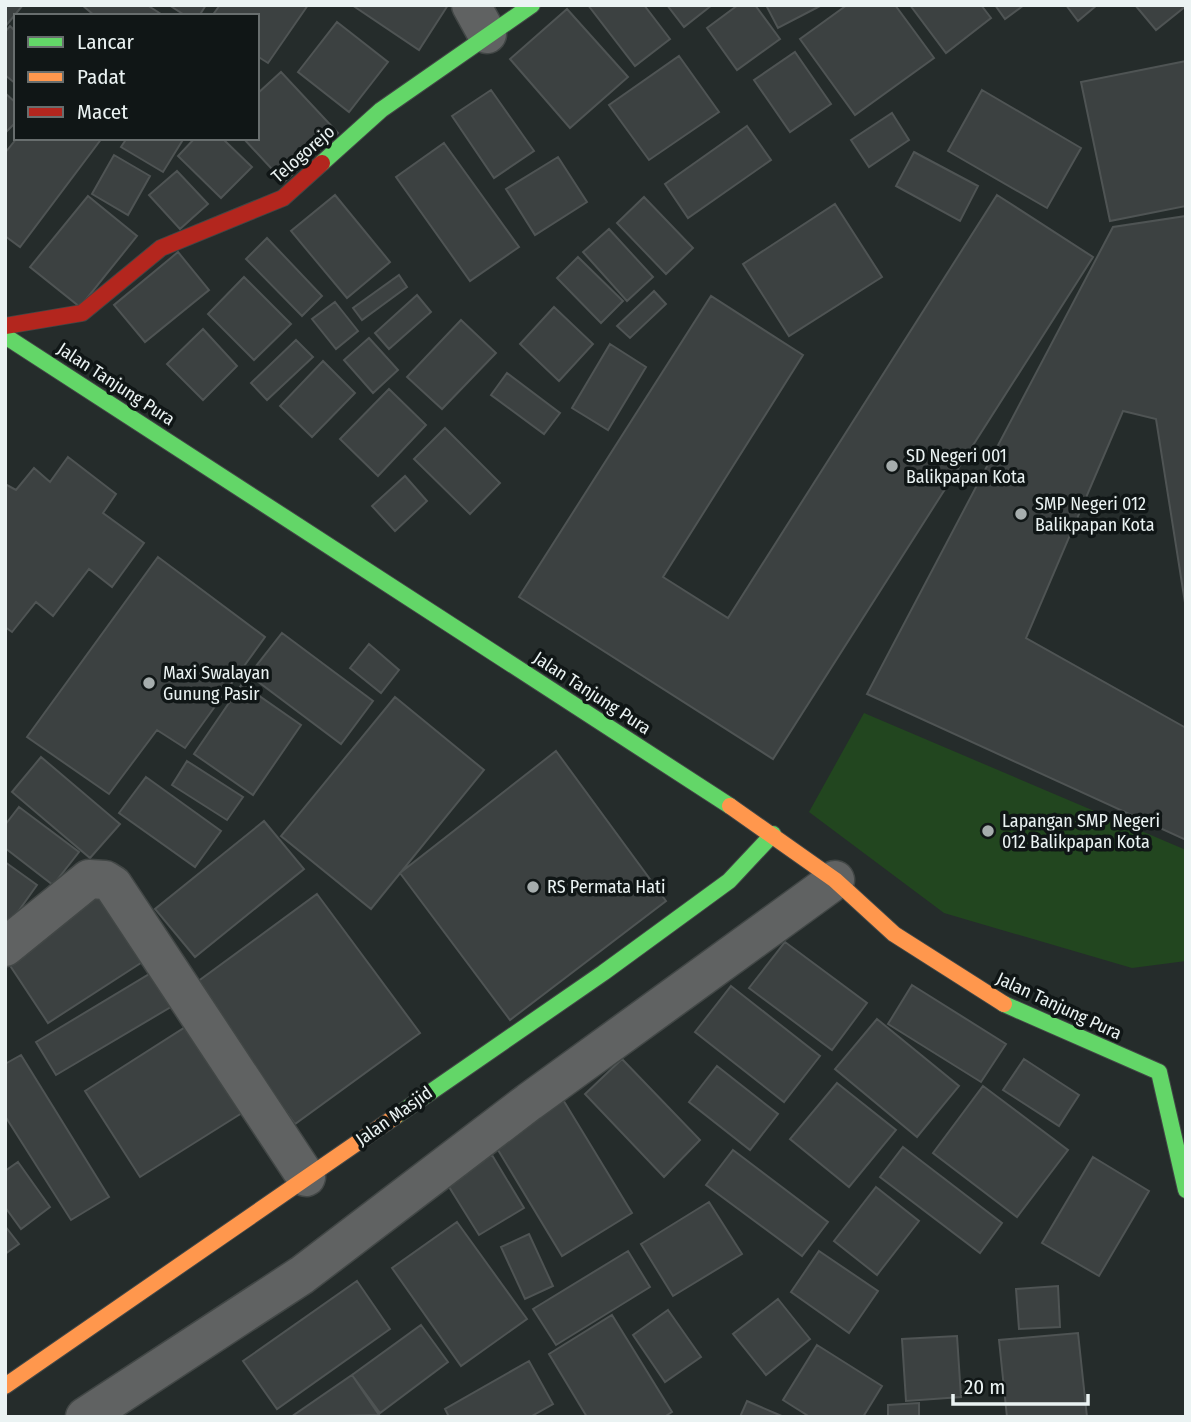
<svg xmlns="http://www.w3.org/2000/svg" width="1191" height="1422" font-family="'Fira Sans Condensed',sans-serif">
  <rect width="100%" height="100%" fill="#252c2b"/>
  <path fill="#22461f" d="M864 713 1186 850V961L1132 968 944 913 809 812Z"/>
  <path fill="#3c4141" stroke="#4f5454" stroke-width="2" d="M5 5H23L5 27Z
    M82 5H147L164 16H95Z
    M169 5H206L199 16H186Z
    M220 5H308L268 63 257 56V16H212Z
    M352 5H448L419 50Z
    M588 5H644L670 39 635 66Z
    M667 5H712L684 27Z
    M738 5H755L780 39 737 70 707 28Z
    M766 5H822L778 28Z
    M847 5H895L934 58 855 115 800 39Z
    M910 5H981L991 18 946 53Z
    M995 5H1024L1005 19Z
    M1066 5H1097L1078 21Z
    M1135 5H1186V6L1156 30Z
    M567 9 628 77 570 128 510 59Z
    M337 22 388 62 349 112 298 72Z
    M10 26 16 32V84L5 75V32Z
    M795 52 831 104 790 132 754 80Z
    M679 56 719 112 649 160 609 105Z
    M1186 61V206L1110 221 1081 82Z
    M281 72 338 133 284 182 243 138H257V94Z
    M491 90 534 151 494 178 452 116Z
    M982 90 1081 148 1047 208 948 151Z
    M5 93 16 103V122L5 133Z
    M892 113 909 140 869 167 851 140Z
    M747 126 771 160 688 218 665 184Z
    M17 138H102L20 247 5 236V153Z
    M127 138H184L163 172 121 147Z
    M195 138H222L252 167 221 198 178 156Z
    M444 143 519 247 470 281 396 177Z
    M914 152 978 186 960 221 896 186Z
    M114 155 150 176 128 215 92 194Z
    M558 157 587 202 535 235 506 189Z
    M177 171 208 204 180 229 149 195Z
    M335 195 390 262 347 298 291 231Z
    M997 195 1093 257 773 759 519 597 711 296 803 355 663 577 728 618Z
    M88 196 137 236 80 307 30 267Z
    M644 197 693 248 666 274 617 223Z
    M835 204 882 277 789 336 743 264Z
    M1186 216V609L1156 419 1123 411 1026 638 1186 728V840L867 694 1113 227Z
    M609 229 653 277 627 301 583 252Z
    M267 238 322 296 302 316 246 259Z
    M178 252 209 290 145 342 114 305Z
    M578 257 623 301 601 323 557 278Z
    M399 275 407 287 362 320 353 308Z
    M244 277 291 324 254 360 208 314Z
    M654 291 666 304 630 338 617 326Z
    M417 295 431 312 389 349 375 333Z
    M335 302 358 331 336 349 312 319Z
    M554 307 593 344 559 381 520 344Z
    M461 320 496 353 442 409 407 377Z
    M203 329 237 366 203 400 167 364Z
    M369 338 398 370 373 393 344 360Z
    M296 340 313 357 267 400 251 383Z
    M610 344 646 367 608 430 572 408Z
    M323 361 355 393 312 437 280 406Z
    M507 373 560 413 544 434 491 395Z
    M389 389 426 425 378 476 340 439Z
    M445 428 500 483 470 514 414 459Z
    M68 457 116 494 103 513 144 543 112 587 89 569 53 616 36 602 12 632 5 627V484L16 490 34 468 50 482Z
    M405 476 427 501 395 531 372 506Z
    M158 557 265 637 185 748 157 730 109 794 27 737Z
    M282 633 373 701 341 744 249 675Z
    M369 644 399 670 381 693 350 668Z
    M242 684 301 725 253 795 194 754Z
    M395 697 484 770 371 909 281 836Z
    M556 751 666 901 510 1020 400 873Z
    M41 757 120 824 90 858 12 792Z
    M187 761 243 797 227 820 172 785Z
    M146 777 221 831 195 867 119 813Z
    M19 807 79 852 53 885 5 848V825Z
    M264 821 304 869 195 957 155 909Z
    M5 862 37 885 5 930Z
    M102 889 147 959 48 1023 5 958Z
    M317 894 420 1033 295 1124 193 985Z
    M785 942 867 1003 832 1050 749 988Z
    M161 967 181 1001 56 1075 36 1042Z
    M912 985 1006 1044 981 1082 888 1024Z
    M731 986 820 1056 784 1102 695 1032Z
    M877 1019 959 1086 917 1137 835 1069Z
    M187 1026 242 1113 140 1177 85 1091Z
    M21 1055 109 1197 71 1220 5 1116V1064Z
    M622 1059 700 1140 664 1177 585 1094Z
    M1024 1059 1079 1095 1059 1126 1003 1090Z
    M717 1066 778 1114 750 1150 689 1102Z
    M837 1083 896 1130 849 1187 790 1139Z
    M983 1086 1068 1150 1017 1217 933 1153Z
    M562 1098 632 1213 562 1256 492 1140Z
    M903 1147 1002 1223 980 1253 880 1177Z
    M733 1150 828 1222 802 1256 706 1185Z
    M492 1155 524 1208 479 1235 446 1182Z
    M1093 1157 1149 1191 1099 1276 1042 1243Z
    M18 1162 50 1207 21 1229 5 1207V1171Z
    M876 1187 919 1221 877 1275 834 1241Z
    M709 1202 742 1254 673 1296 641 1244Z
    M457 1222 527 1319 461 1366 392 1268Z
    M5 1226 19 1244 5 1254Z
    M529 1234 553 1286 525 1299 501 1247Z
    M628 1251 650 1287 556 1345 533 1309Z
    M819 1251 878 1291 849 1333 791 1292Z
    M357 1281 390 1329 277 1409 243 1361Z
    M1058 1286 1060 1327 1019 1329 1016 1289Z
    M778 1299 810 1339 766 1375 733 1334Z
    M668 1310 701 1357 665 1382 633 1335Z
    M612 1315 672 1412 664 1417H587L549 1354Z
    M421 1325 448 1362 380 1413 352 1375Z
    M1078 1333 1087 1417H1007L999 1340Z
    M957 1336 961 1397 906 1401 902 1339Z
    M817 1345 882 1386 863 1417H810L783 1400Z
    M529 1361 553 1404 530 1417H449L445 1409Z
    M352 1375 379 1415 291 1417Z
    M747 1401 784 1417H740Z
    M919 1403V1417H888V1405Z"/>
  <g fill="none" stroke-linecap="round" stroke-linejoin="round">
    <defs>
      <path id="street" d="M471 5 487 34
        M5 947 89 879 105 880 113 885 306 1177
        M85 1417 302 1275 529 1102 835 880"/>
      <path id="fast" d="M322 163 381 110 532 5
        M5 336 730 806
        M1004 1004 1159 1072
        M1159 1072 1186 1190
        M396 1116 603 973 729 881 773 834"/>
      <path id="slow" d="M730 806 835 880 894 934 1004 1004
        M5 1386 396 1116"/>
      <path id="jam" d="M5 326 82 313 161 248 283 198 322 163"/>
    </defs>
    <use href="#street" stroke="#424746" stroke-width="41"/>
    <use href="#fast" stroke="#424746" stroke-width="18"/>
    <use href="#slow" stroke="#424746" stroke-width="18"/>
    <use href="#jam" stroke="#424746" stroke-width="18"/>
    <use href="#street" stroke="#606262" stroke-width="38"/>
    <use href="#fast" stroke="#63d668" stroke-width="16"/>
    <use href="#slow" stroke="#ff974d" stroke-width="16"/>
    <use href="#jam" stroke="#b3261e" stroke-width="16"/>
  </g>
  <g fill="#a6adad" stroke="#101616" stroke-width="2.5">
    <circle cx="892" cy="466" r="7"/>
    <circle cx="1021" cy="514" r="7"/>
    <circle cx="149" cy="683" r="7"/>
    <circle cx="988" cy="831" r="7"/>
    <circle cx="533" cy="887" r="7"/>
  </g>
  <g text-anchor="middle" stroke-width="7" stroke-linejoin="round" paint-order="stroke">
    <g font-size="18" fill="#ebf3f3" stroke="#101616">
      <text transform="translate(303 154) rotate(-41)" y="6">Telogorejo</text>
      <text transform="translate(116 384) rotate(33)" y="6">Jalan Tanjung Pura</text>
      <text transform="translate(592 693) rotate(33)" y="6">Jalan Tanjung Pura</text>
      <text transform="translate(1059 1006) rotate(25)" y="6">Jalan Tanjung Pura</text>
      <text transform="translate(394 1116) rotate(-35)" y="6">Jalan Masjid</text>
    </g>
    <g font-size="18" fill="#ebf3f3" stroke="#101616" text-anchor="start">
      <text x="906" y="462">SD Negeri 001<tspan x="906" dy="21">Balikpapan Kota</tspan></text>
      <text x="1035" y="510">SMP Negeri 012<tspan x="1035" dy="21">Balikpapan Kota</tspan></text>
      <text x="163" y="679">Maxi Swalayan<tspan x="163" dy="21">Gunung Pasir</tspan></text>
      <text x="1002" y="827">Lapangan SMP Negeri<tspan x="1002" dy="21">012 Balikpapan Kota</tspan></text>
      <text x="547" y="893">RS Permata Hati</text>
    </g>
  </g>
  <rect width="1191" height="1422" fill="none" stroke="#ebf3f3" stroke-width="14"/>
  <rect x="14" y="14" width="245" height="126" fill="#101616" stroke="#686e6e" stroke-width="2"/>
  <rect x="28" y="37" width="35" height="10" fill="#63d668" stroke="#686e6e" stroke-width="2"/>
  <text x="77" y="49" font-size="21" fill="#ebf3f3">Lancar</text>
  <rect x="28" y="72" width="35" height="10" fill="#ff974d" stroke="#686e6e" stroke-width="2"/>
  <text x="77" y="84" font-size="21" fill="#ebf3f3">Padat</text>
  <rect x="28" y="107" width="35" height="10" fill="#b3261e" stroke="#686e6e" stroke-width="2"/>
  <text x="77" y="119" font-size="21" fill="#ebf3f3">Macet</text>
  <path d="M953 1394v10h135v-10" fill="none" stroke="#ebf3f3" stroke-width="3.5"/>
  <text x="964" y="1394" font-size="21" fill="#ebf3f3" stroke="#101616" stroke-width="5" paint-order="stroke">20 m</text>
</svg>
